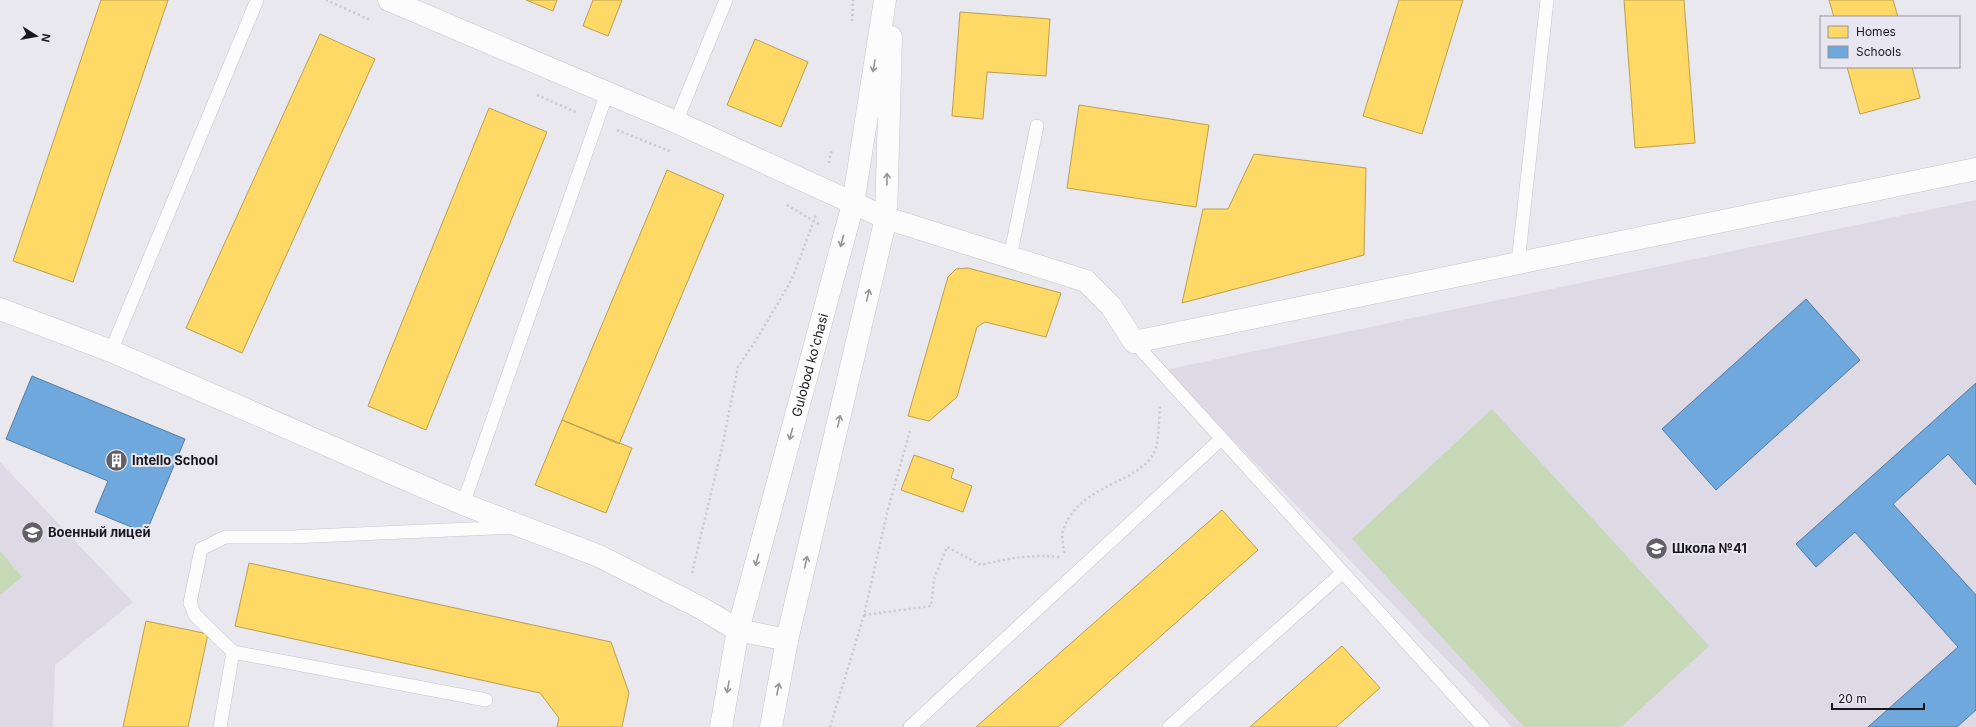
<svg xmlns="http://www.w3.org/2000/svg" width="1976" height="727" font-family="Inter,sans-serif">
  <rect width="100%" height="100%" fill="#e9e8ee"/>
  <path fill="#ddd9e5" d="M1976 200V727H1512L1165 370Z
    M0 462 133 602 55 665 53 727H0Z"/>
  <path fill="#c7d8b7" d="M1492 409 1709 646 1621 727H1524L1352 539Z
    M0 551 22 577 0 595Z"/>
  <path fill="#ffd966" stroke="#ba9f50" d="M101 0H168L73 282 13 261Z
    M526 0H557L553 11Z
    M593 0H622L608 36 583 26Z
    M1399 0H1463L1422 134 1363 116Z
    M1624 0H1684L1695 143 1635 148Z
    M1829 0H1893L1898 17H1834Z
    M960 12 1050 19 1046 76 987 72 983 119 952 116Z
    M320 34 375 59 242 353 186 328Z
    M755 39 808 62 781 127 727 105Z
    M1847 67H1912L1920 98 1860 114Z
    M1079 105 1209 125 1196 207 1067 188Z
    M489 108 547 132 426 430 368 406Z
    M1254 154 1366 168 1364 255 1182 303 1203 209H1228Z
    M667 170 724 195 619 444 562 420Z
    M968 268 1061 293 1046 337 985 322 977 327 957 397 929 421 908 416 948 277 956 269Z
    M562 420 632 448 606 513 535 485Z
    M914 455 954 469 951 478 972 486 963 512 901 490Z
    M1222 510 1258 550 1058 727H976Z
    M249 563 611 642 629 693 622 727H557L559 718 540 693 235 626Z
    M146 621 208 634 188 727H123Z
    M1342 646 1380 688 1336 727H1250Z"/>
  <path fill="#6fa8dc" stroke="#557ca2" d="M1806 299 1860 360 1716 490 1662 429Z
    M32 376 185 439 146 533 95 512 108 481 6 439Z
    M1976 383V485L1948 454 1893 504 1976 595V710L1957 727H1868L1958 647 1855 532 1816 567 1796 544Z"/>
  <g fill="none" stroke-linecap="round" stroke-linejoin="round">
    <defs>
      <path id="lane" d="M676 122 726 0
        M1010 257 1037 126
        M1518 263 1547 0
        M1134 342 1483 727
        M111 351 257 0
        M463 504 607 93
        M486 700 233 652 195 615 190 603 201 549 225 537H291L513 527
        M220 727 233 652
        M910 727 1220 440
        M1169 727 1342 573"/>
      <path id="street" d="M389 0 676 122 886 218 1086 281 1111 306 1134 342 1976 169
        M0 309 111 351 463 504 599 556 701 608 738 630 787 640"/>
      <g id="secondary">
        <path id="s1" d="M721 727 738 630 853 204 885 0"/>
        <path d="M771 727 787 640 886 218 891 37"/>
      </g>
    </defs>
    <use href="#lane" stroke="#c7c6cb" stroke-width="14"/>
    <use href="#street" stroke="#c7c6cb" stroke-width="23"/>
    <use href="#secondary" stroke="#c7c6cb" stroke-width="23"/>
    <path stroke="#c9c9cb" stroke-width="2.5" stroke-dasharray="2 3" stroke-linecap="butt" d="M326 0 370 20
      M852 21 853 0
      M537 95 576 112
      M617 130 672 152
      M829 163 832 149
      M787 205 819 224
      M1064 553C1064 546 1061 537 1063 531 1077 483 1144 484 1156 448 1159 435 1159 419 1160 405
      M692 573 723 443 738 367 758 337 792 279 816 215
      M864 615 931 606 934 579 947 547 981 565C1010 558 1031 554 1060 557
      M830 727 864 615 888 509 910 431"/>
    <use href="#lane" stroke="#fcfcfc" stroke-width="13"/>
    <use href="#street" stroke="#fcfcfc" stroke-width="22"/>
    <use href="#secondary" stroke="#fcfcfc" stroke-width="22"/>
  </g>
  <defs><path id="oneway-shaft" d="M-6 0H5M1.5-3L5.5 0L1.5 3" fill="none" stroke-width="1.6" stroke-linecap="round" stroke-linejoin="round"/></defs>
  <g stroke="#959597">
    <use href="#oneway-shaft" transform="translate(874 66) rotate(99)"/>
    <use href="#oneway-shaft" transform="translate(887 179) rotate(-89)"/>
    <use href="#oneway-shaft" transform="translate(842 241) rotate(105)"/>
    <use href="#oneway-shaft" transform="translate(868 295) rotate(-77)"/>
    <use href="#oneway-shaft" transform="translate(839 421) rotate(-77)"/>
    <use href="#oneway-shaft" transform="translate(791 434) rotate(105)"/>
    <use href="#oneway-shaft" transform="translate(757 560) rotate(105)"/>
    <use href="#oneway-shaft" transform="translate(806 562) rotate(-77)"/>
    <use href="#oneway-shaft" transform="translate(728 687) rotate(100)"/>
    <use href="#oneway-shaft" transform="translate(778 689) rotate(-79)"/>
  </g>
  <defs>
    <symbol id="building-disc" viewBox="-11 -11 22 22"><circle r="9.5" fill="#616065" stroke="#e8e6f0"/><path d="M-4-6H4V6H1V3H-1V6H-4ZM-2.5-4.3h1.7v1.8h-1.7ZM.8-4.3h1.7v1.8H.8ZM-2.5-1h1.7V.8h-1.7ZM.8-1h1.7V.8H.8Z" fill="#fff"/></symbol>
    <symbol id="university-disc" viewBox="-11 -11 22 22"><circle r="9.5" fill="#616065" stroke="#e8e6f0"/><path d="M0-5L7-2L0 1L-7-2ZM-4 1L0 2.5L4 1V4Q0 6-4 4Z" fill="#fff"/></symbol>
    <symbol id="school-disc" viewBox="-11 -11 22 22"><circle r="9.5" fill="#616065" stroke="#e8e6f0"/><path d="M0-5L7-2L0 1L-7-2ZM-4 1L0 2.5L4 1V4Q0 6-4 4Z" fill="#fff"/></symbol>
  </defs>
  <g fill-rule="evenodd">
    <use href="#building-disc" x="104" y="448" width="25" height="25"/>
    <use href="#university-disc" x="20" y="520" width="25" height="25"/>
    <use href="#school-disc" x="1644" y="536" width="25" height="25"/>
  </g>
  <g text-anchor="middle" stroke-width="4" stroke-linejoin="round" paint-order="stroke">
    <g font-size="13" fill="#18171b" stroke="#e8e6f0">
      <text dy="5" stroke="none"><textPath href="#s1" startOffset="373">Gulobod ko'chasi</textPath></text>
    </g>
    <g font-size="13" font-weight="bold" fill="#18171b" stroke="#e8e6f0" text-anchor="start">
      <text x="132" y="465">Intello School</text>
      <text x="48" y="537">Военный лицей</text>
      <text x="1672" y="553">Школа №41</text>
    </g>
  </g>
  <rect x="1820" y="16" width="140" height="52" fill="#e8e6f0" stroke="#95939b"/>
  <rect x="1828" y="26" width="20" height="12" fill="#ffd966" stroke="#95939b"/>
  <text x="1856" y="36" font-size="12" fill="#18171b">Homes</text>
  <rect x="1828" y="46" width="20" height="12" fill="#6fa8dc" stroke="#95939b"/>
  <text x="1856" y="56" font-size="12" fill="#18171b">Schools</text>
  <g transform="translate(36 36) rotate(101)" stroke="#e8e6f0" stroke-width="3" paint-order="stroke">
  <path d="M0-3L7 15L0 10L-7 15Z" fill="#18171b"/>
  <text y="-6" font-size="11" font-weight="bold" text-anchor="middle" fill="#18171b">N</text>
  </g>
  <path d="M1832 703v6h92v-6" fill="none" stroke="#18171b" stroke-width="2"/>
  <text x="1838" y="703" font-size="12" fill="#18171b" stroke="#e8e6f0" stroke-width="3" paint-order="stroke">20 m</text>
</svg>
